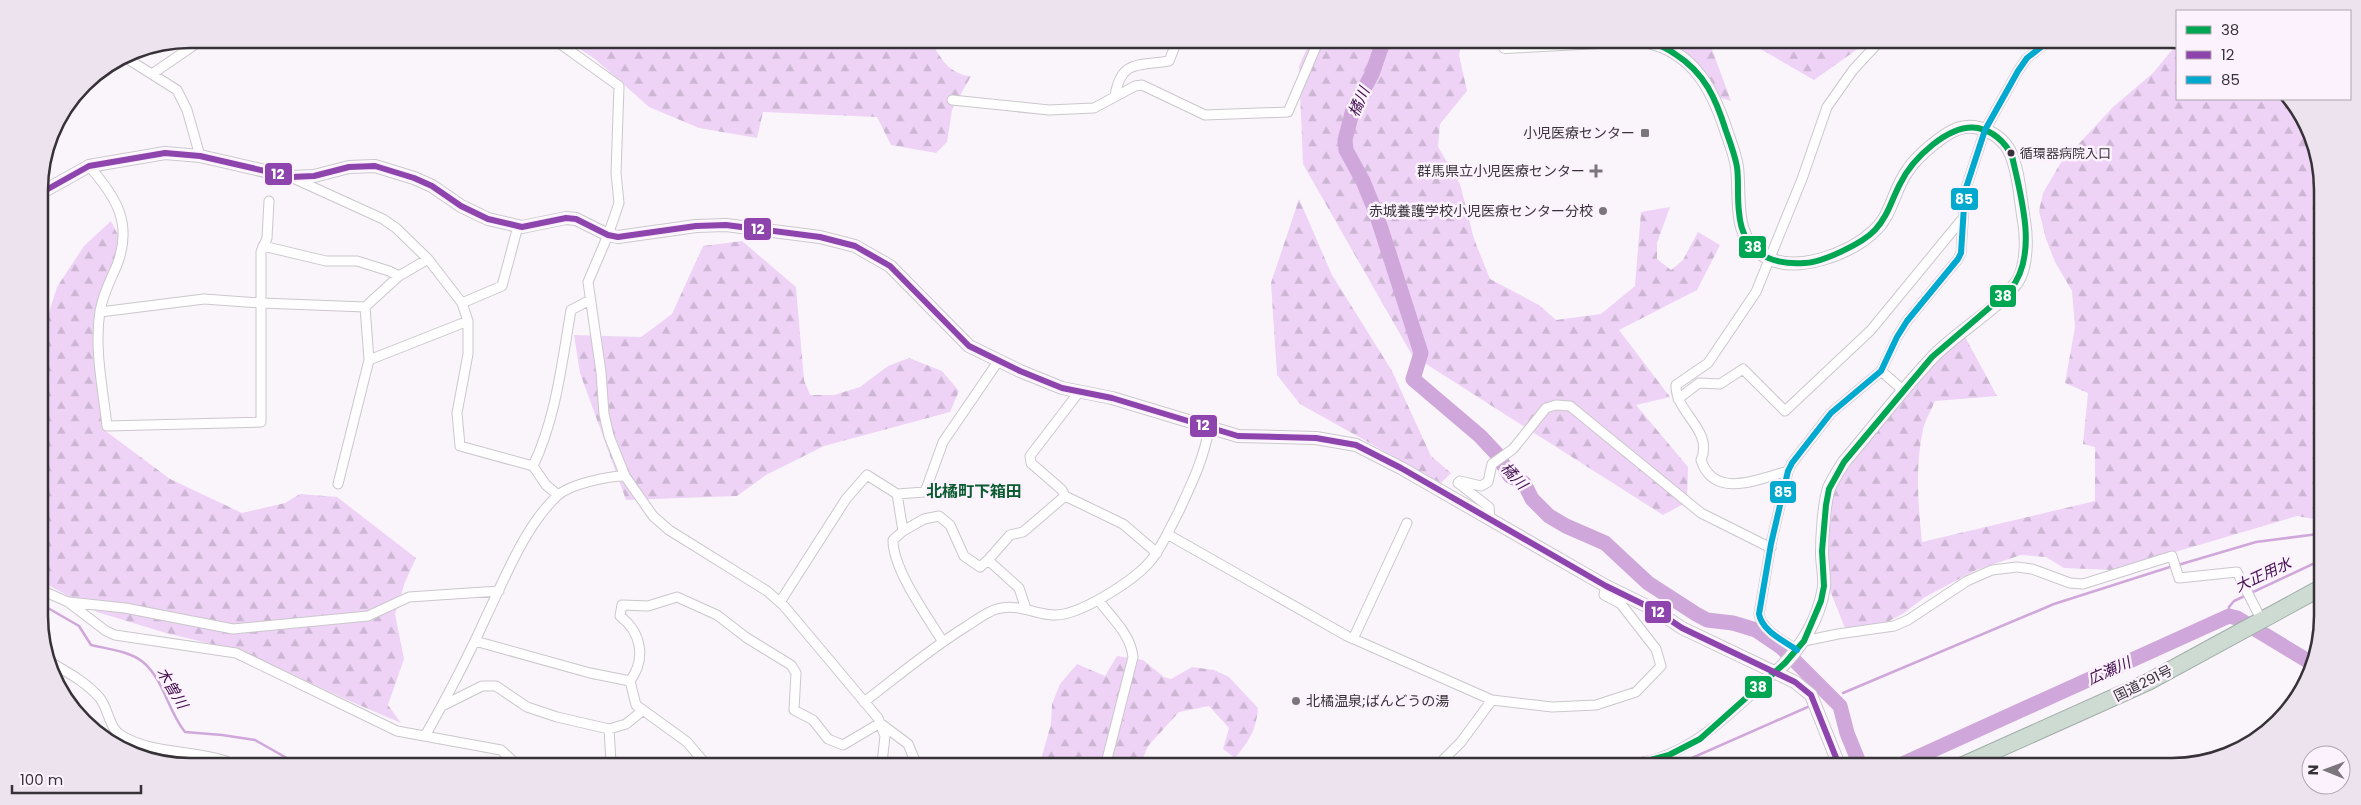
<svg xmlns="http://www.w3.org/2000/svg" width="2361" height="805" font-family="Poppins,'Noto Sans JP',sans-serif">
  <defs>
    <pattern id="forest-firs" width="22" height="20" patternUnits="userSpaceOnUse" patternTransform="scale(1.25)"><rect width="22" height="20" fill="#eed3f6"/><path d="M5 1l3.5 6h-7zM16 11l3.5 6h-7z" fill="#cdb6d4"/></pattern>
  </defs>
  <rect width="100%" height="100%" fill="#faf5fb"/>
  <path fill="url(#forest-firs)" d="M566 40 931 41C940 58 950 75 971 76L952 110 947 142 936 153 891 145 877 117 763 112 757 138 699 128 649 107 595 59Z
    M1310 42H1462L1459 55 1467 91 1440 124 1438 147 1460 184 1474 239 1490 279 1539 305 1556 320 1601 314 1635 286 1641 212 1670 207 1657 243V259L1671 270 1683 260 1698 232 1720 245 1697 290 1619 330 1670 397 1636 405 1688 467 1687 502 1663 515 1412 355 1303 164 1299 66Z
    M1666 43 1710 44 1731 101 1718 97Z
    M1750 43H1866L1814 80Z
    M2177 44V99H2289L2319 160 2318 520 2297 516 2114 570 2064 568 2046 557 2021 555 1976 570 1925 597 1904 613 1882 625 1845 628 1829 588 1826 550 1830 505 1839 478 1907 392 1963 333 1997 396 1935 401C1931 411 1925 420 1923 430 1915 466 1918 505 1922 542L2095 501V447L2083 444 2088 393 2065 383 2075 327 2072 291 2055 262 2046 239 2039 211 2043 193 2060 164 2113 107 2153 73Z
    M1299 199 1332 275 1392 371 1431 456 1451 473 1441 483 1300 404 1277 375 1271 283Z
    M111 221 121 241 97 302 93 347 103 429 170 479 242 513 285 503 300 494 337 497 416 558 405 582 395 614 404 659 388 705 401 723 345 699 245 652 166 633 97 612 41 581 40 342 57 287 84 246Z
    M742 241 796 287 804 380 810 395H834L860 387 888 366 909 358 942 371 959 391 950 412 824 446 766 475 737 496 626 500 580 373 574 335 641 337 672 314 703 246Z
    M1117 656 1143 660 1164 677 1171 679 1192 667 1214 670 1229 677 1258 708C1256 731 1249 741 1235 758L1223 749 1229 728 1209 706 1179 712 1148 746 1141 763H1040L1051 724 1052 704 1060 684 1077 664 1105 676Z
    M68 699 89 716V725L76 715Z"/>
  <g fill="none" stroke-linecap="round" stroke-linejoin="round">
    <path stroke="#d0a7da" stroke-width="2.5" d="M2178 565 2256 542 2318 534
      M41 604 79 626 91 645C108 649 129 651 143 662 164 680 168 711 185 732L222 735 255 740 292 761
      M2229 616V607L2234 601 2317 562
      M1843 693 2054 604 2173 566
      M1676 765 1810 706"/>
    <path stroke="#d0a7da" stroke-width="15" d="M1383 42 1372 74 1353 109 1345 140 1346 150 1363 181 1376 213 1421 353 1413 379 1480 436 1496 453 1510 476 1524 483 1532 499 1549 516 1566 526 1605 543 1648 583 1696 614 1707 620 1733 623 1756 630 1781 647 1840 706 1847 733 1860 765
      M1900 765 2229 616 2237 618 2313 664"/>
    <defs>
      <path id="street" d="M555 40 619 86 616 173 619 203 608 235 588 282 601 372 604 414 609 436 625 476 653 516 669 530 767 591 784 606 878 718 885 736 882 763
        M123 56 177 90 187 110 200 156
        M152 74 203 39
        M1115 96C1121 59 1139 66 1169 61L1177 41
        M952 100 1049 110 1094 108 1135 86 1142 85 1205 115 1288 112 1318 42
        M89 166C116 197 133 223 117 265 110 281 103 294 100 311 94 349 103 389 107 426L261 422V303L365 307 399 276 428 259
        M295 179 383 219 396 228 428 259 462 303 468 321V354L457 413 460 446 533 466
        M263 246 326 261H357L389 271 399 276
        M462 303 502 286 518 226
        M100 312 204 299 261 303V252L267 238 269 201
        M369 360 468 321
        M1881 371 1904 391
        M1678 399 1699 383 1720 384 1743 369 1785 411 1871 330 1963 218
        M1788 471C1759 479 1714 500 1701 460 1714 430 1675 413 1676 385L1708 363 1756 292 1802 179 1827 107 1853 70 1878 43
        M338 484 369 360 365 307
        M897 494 903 531 893 540C893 570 927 616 943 642
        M558 495 546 485 533 466C556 418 562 362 571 310L590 300
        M1065 496 1062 490 1031 463 1030 456 1079 392
        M1490 518 1489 507 1458 483 1460 481 1481 486 1488 482 1492 464 1513 449 1546 408 1556 405 1570 406 1701 513 1771 548
        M903 531 924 519 939 516 950 525 964 556 980 567 988 560
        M1167 534 1347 636 1492 700 1552 707 1596 705 1636 692 1661 666 1656 649 1621 604 1604 595 1606 586
        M41 590 68 602 106 631 115 635 236 653 397 731 501 750 514 762
        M1099 601C1112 618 1131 635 1133 657L1106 763
        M69 602 125 608 233 629 368 616 409 597 499 591
        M780 602 846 499 867 475 897 494 925 492 943 442 997 363
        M1026 609 1019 588 988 560 1010 535 1023 532 1065 496 1123 524 1157 553
        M1353 639 1407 523
        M475 641 590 673 630 681
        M1804 641 1838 634 1894 626 1908 620 1967 581 1992 570 2017 567 2032 569 2070 583 2083 584 2172 556 2179 578 2237 572 2262 621
        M1797 650C1784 641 1762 631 1759 614L1771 544 1788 471 1792 463 1831 413 1881 371 1897 337 1907 321 1958 259 1961 253 1965 191 1985 130 2018 71 2027 58 2045 44
        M50 662C67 672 86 682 99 697 109 708 108 728 122 736 153 754 192 750 226 761
        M864 702C898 676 931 648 967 626 977 620 986 612 997 609 1021 602 1041 619 1064 614 1088 609 1137 579 1152 559 1163 545 1170 528 1178 513 1191 485 1204 459 1209 428
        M442 706 482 686H496L527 707 557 717 609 729 611 762
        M609 729 626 724 642 711
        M425 736C447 697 468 657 486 617 505 578 525 526 557 496 570 484 608 476 625 476
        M704 762 687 742 636 705 630 681C646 659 642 633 620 616L622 605 648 606 677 597 717 615 747 638 791 665 796 673 794 710 813 720 828 739 843 745 880 723 908 744 916 763
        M1439 764 1461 742 1492 700
        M1542 764C1574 763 1607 768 1638 763 1694 755 1735 708 1776 672"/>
      <path id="secondary" d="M1652 43C1695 55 1713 91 1726 130 1730 142 1735 154 1737 167 1741 200 1731 238 1766 257 1796 274 1849 254 1873 232 1892 216 1893 190 1908 170 1916 157 1945 132 1960 128 1978 123 2000 134 2009 150 2019 170 2020 198 2024 221 2027 238 2027 267 2017 282 1994 313 1957 331 1931 359 1901 391 1873 428 1844 462 1839 470 1833 479 1829 488 1824 504 1822 536 1822 553 1822 564 1825 576 1824 587 1819 620 1800 650 1776 672
        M1505 47 1599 42
        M39 194 89 166 165 153 200 156 291 177 314 176 349 167 375 166 414 178 432 186 461 206 488 219 522 227 566 218 576 219 608 235 618 237 696 226 726 225 820 237 855 246 890 266 969 346 1020 371 1062 388 1112 398 1238 436 1316 438 1356 445 1401 468 1606 586 1655 610 1682 628 1795 682 1811 695 1839 765"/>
      <path id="highway" d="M1963 765 2148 682 2317 590"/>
    </defs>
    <use href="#street" stroke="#cbc7cc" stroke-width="11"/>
    <use href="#secondary" stroke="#cbc7cc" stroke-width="14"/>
    <use href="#highway" stroke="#a1afa9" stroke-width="18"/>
    <use href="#street" stroke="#fefefe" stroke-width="9"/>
    <use href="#secondary" stroke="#fefefe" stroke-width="12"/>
    <use href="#highway" stroke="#cddbd3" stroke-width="16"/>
    <defs>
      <path id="bus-1" d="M1542 764H1636L1669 755 1700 739 1785 663 1804 641 1821 601 1824 586 1822 551 1826 505 1829 489 1844 462 1932 357 2010 290C2039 255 2021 197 2012 156 2005 142 1995 132 1978 128 1949 123 1912 159 1900 184 1891 201 1888 216 1875 230 1863 243 1822 263 1804 263 1768 265 1742 251 1739 212 1737 197 1739 182 1737 167 1735 155 1730 142 1726 131 1716 99 1705 73 1675 54 1668 49 1660 45 1652 43"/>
      <path id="bus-2" d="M39 194 89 166 165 153 200 156 291 177 314 176 349 167 375 166 414 178 432 186 461 206 488 219 522 227 566 218 576 219 608 235 618 237 696 226 726 225 820 237 855 246 890 266 969 346 1020 371 1062 388 1112 398 1238 436 1316 438 1356 445 1401 468 1606 586 1655 610 1682 628 1795 682 1811 695 1839 765"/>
      <path id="bus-3" d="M1797 650C1784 641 1762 631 1759 614L1771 544 1788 471 1792 463 1831 413 1881 371 1897 337 1907 321 1958 259 1961 253 1965 191 1985 130 2018 71 2027 58 2045 44"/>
    </defs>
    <use href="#bus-1" stroke="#fcf2fe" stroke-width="10"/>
    <use href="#bus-2" stroke="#fcf2fe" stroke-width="10"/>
    <use href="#bus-3" stroke="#fcf2fe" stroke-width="10"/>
    <use href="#bus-1" stroke="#00a651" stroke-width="6"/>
    <use href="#bus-2" stroke="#8e44ad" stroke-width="6"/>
    <use href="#bus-3" stroke="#00a9ce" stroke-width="6"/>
  </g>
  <g fill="#7b767c" stroke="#fcf2fe" stroke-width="2">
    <rect x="1640" y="128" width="10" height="10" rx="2.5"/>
    <path d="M1593.5 163.5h5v5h5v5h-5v5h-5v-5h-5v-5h5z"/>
    <circle cx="1603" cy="211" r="5"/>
    <circle cx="1296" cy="701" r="5"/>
  </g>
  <circle fill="#363237" stroke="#fcf2fe" stroke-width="2" cx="2011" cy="153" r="4.5"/>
  <g text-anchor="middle" stroke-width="5" stroke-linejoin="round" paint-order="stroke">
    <g font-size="13" fill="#363237" stroke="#fcf2fe" text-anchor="start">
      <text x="2020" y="158">循環器病院入口</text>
    </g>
    <g font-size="14" fill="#363237" stroke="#fcf2fe" text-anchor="end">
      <text x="1635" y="138">小児医療センター</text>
      <text x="1585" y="176">群馬県立小児医療センター</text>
      <text x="1593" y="216">赤城養護学校小児医療センター分校</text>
      <text x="1306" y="706" text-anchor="start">北橘温泉;ばんどうの湯</text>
    </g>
    <g font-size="14" fill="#363237" stroke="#fcf2fe">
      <text transform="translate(2143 683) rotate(-26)" y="5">国道291号</text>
    </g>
    <g font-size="15" font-style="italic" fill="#410c4d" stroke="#fcf2fe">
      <text transform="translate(1359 102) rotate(-66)" y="5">橘川</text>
      <text transform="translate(1514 476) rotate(47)" y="5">橘川</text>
      <text transform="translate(2263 575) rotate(-25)" y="5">大正用水</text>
      <text transform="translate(2109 671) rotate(-24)" y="5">広瀬川</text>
      <text transform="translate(172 688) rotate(59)" y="5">木曽川</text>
    </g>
    <g font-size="16" font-weight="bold" fill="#0a5b31" stroke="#fcf2fe">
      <text x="974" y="497">北橘町下箱田</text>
    </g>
  </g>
  <path d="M0 0H2361V805H0ZM190 48H2172A142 142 0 0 1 2314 190V616A142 142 0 0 1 2172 758H190A142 142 0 0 1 48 616V190A142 142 0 0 1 190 48Z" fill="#ece3ee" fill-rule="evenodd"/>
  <path fill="none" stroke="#363237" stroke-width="2.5" d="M190 48H2172A142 142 0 0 1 2314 190V616A142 142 0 0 1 2172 758H190A142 142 0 0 1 48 616V190A142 142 0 0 1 190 48Z"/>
  <g stroke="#fcf2fe" stroke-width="2">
    <rect x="264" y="162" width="29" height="24" rx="5" fill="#8e44ad"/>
    <rect x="1950" y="187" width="29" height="24" rx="5" fill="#00a9ce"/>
    <rect x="743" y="217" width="29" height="24" rx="5" fill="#8e44ad"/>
    <rect x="1738" y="235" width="29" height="24" rx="5" fill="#00a651"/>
    <rect x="1989" y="284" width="28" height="24" rx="5" fill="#00a651"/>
    <rect x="1189" y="414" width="29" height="24" rx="5" fill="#8e44ad"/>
    <rect x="1769" y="480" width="28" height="24" rx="5" fill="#00a9ce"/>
    <rect x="1644" y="600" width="28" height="24" rx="5" fill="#8e44ad"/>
    <rect x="1744" y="675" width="29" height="24" rx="5" fill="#00a651"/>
  </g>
  <g font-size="14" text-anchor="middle" font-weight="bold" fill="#fff">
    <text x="278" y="179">12</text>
    <text x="1964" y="204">85</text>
    <text x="758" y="234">12</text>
    <text x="1753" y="252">38</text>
    <text x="2003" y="301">38</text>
    <text x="1203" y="430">12</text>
    <text x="1783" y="497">85</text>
    <text x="1658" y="617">12</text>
    <text x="1758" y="692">38</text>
  </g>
  <rect x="2176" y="10" width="175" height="90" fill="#fcf2fe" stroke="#ada5ae"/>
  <rect x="2186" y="26" width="25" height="8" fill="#00a651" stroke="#ada5ae"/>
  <text x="2221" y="35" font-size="15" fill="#363237">38</text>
  <rect x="2186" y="51" width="25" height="8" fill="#8e44ad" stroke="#ada5ae"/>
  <text x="2221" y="60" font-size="15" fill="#363237">12</text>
  <rect x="2186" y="76" width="25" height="8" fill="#00a9ce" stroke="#ada5ae"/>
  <text x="2221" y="85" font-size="15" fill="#363237">85</text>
  <g transform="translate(2326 770) rotate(271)"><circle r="24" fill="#fcf2fe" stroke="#ada5ae"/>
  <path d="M0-4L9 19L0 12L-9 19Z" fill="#7b767c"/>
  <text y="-8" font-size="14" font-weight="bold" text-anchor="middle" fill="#363237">N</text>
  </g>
  <path d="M12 785v8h129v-8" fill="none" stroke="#363237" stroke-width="2.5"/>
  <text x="20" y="785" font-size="15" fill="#363237" stroke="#fcf2fe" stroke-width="4" paint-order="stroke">100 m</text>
</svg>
